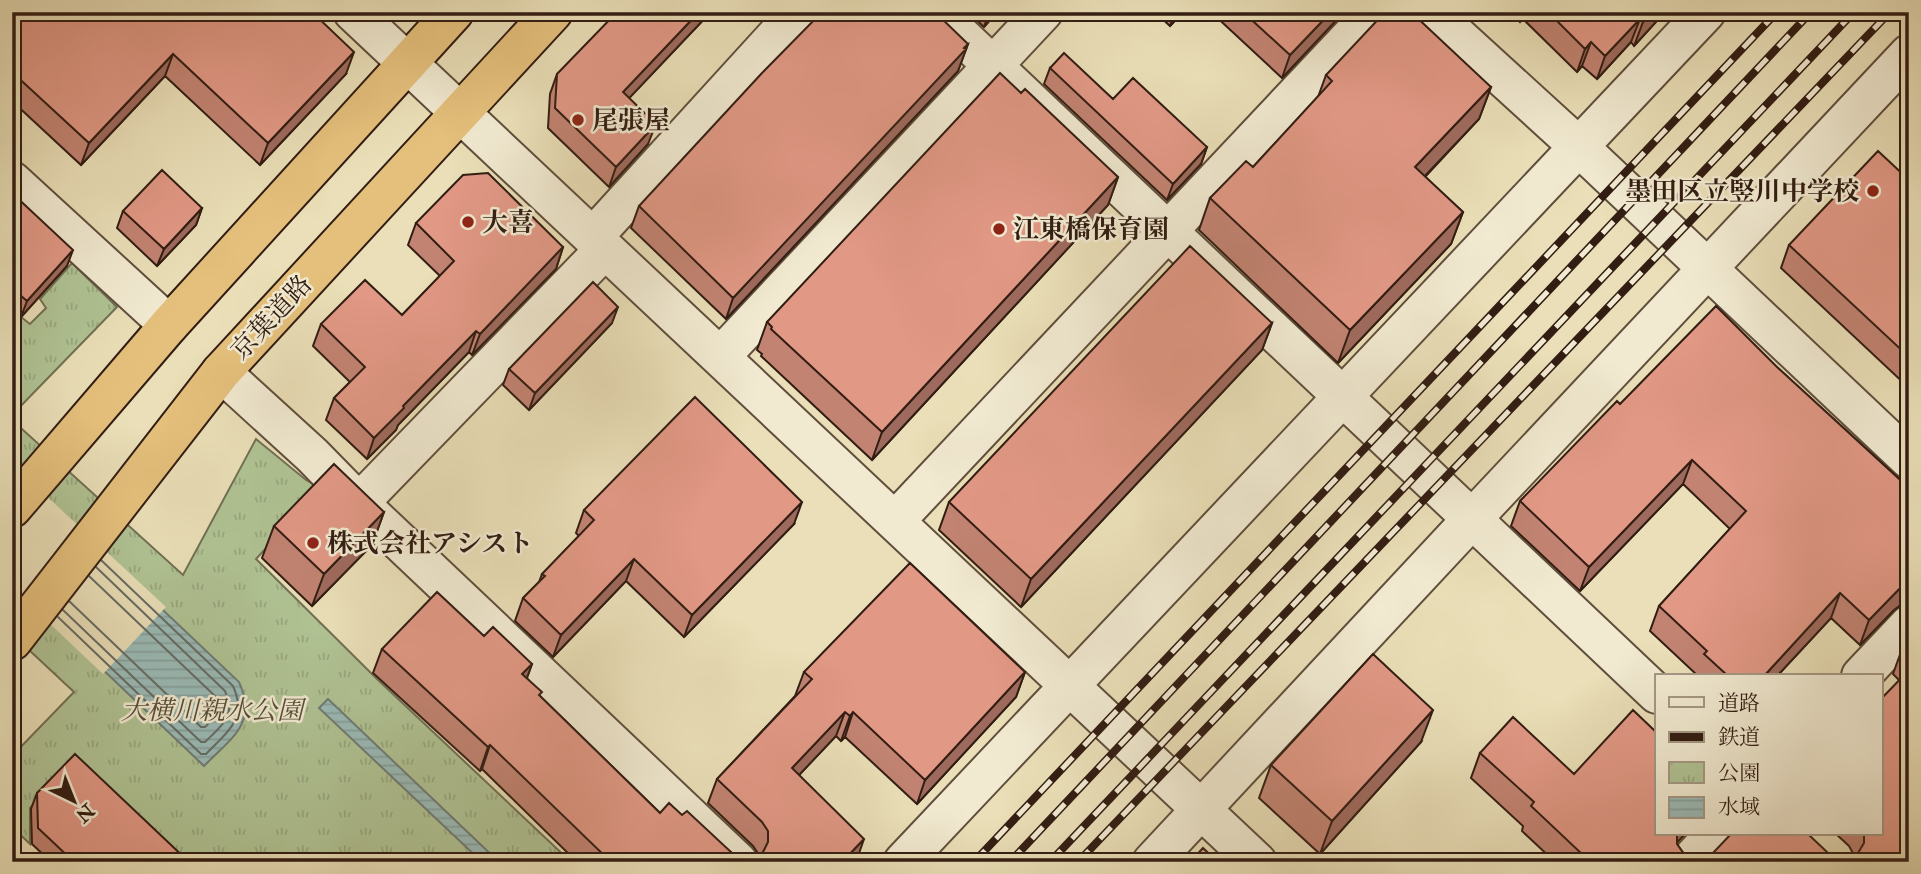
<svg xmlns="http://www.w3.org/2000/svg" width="1921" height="874" font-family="'IM FELL Double Pica','Noto Serif JP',serif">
  <defs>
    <pattern id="park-tufts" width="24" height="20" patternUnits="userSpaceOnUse" patternTransform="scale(1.75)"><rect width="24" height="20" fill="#b0c394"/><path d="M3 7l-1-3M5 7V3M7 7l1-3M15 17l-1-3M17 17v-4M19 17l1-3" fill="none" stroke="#98a77f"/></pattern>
    <pattern id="water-rules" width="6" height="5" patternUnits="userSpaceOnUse" patternTransform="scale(1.75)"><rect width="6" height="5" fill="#9abbb7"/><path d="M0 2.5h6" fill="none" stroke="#85a09c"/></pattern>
  </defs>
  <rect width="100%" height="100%" fill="#eadfb8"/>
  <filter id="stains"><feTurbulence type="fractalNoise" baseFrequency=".00286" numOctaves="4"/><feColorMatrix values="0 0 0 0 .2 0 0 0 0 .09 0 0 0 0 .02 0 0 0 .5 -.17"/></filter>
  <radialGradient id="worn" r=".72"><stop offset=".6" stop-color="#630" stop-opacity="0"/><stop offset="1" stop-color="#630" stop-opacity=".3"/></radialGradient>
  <path fill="url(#park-tufts)" stroke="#717054" stroke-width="2" d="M72 263 117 307 12 415V310L30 324 46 308 40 299Z
    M12 420 183 575 256 439 306 480 321 488 256 559 377 679 571 862H172L72 766 30 808V844L12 827V756L74 692 12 634Z"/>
  <path fill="url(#water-rules)" stroke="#707c75" stroke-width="2" d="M12 467 239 682C258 724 231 738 204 766L12 583Z
    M328 699 499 862H482L319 708Z"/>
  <path fill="#eadfb8" d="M12 464 166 607 103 674 12 588Z"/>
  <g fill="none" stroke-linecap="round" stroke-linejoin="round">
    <path stroke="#666c65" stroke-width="2" d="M69 601 201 727H205C215 717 223 711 216 697L89 576
      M63 610 201 742H205C222 725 237 716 225 691L96 567
      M58 617 201 754H206C227 732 248 719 233 686L101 560"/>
    <defs>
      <path id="minor" d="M353 12 1257 862
        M936 12 1657 694
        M1431 12 1579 147 1909 459
        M12 181 169 325
        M593 237 798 12
        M720 357 1043 12
        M221 372 312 455 359 503 738 862
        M359 503 605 249
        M895 521 1374 12
        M1861 676 1909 625
        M903 862 1706 12
        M1152 862 1472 519 1909 54
        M1689 862 1715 834"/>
      <path id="highway" d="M12 508 169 325 454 12
        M12 641 221 372 553 12"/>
    </defs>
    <use href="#minor" stroke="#604e3c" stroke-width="42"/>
    <use href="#highway" stroke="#321d13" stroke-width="42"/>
    <use href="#minor" stroke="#f1ead1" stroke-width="38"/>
    <use href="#highway" stroke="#e5c07c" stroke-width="38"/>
    <defs>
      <path id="rail" d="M974 862 1777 12
        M1010 862 1811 12
        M1050 862 1854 12
        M1078 862 1890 12"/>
    </defs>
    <use href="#rail" stroke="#321d13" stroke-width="8"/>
    <use href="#rail" stroke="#f1ead1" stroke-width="5" stroke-dasharray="16" stroke-linecap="butt"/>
  </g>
  <path fill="#c28372" stroke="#321d13" stroke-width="2" d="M12 12 346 74 260 165 165 76 81 165 12 101Z
    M968 12H997L984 27Z
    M1155 12H1183L1170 26Z
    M1211 12H1344L1282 78Z
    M1509 12H1665L1634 46 1631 42 1597 79 1582 66 1577 72 1523 19 1520 22Z
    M708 15 629 98 648 144 609 187 548 128 550 94 557 74Z
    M968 44 958 71 726 319 631 228 639 206Z
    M1050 68 1113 99 1207 147 1201 164 1167 200 1044 84Z
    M1326 75 1491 87 1479 119 1425 177 1463 212 1451 244 1338 363 1199 230 1210 198 1253 167 1318 97Z
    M1021 93 1118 177 1108 205 872 460 761 356 762 354 757 350 767 322Z
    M1909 180V388L1781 268 1789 245Z
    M12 193 67 266 21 317 12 309Z
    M202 208 196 225 157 266 117 228 123 211Z
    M416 223 563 247 556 269 472 355 469 352 398 425 396 430 367 459 326 420 334 398 350 382 313 346 321 324 402 315 440 276 408 245Z
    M612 323 529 410 503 385 509 369Z
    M1272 323 1262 350 1021 607 939 530 949 502Z
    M1778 368 1909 488V604H1902L1894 610 1860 645 1831 618 1777 676H1696L1697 675 1650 631 1659 606 1730 529 1683 484 1580 591 1511 526 1520 501 1620 404Z
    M584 510 794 524 684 637 626 581 553 657 515 621 523 598 539 582 542 574 579 536 576 533Z
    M384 512 372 545 312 606 262 558 274 526Z
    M484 636 532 664 527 678 540 696 660 813 682 815 732 853 741 859H752L759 855 753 846 708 803 717 779 795 696 804 672H1025L1016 697 917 804 845 737 841 741 836 736 799 775 856 862H577L482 769 480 771 373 673 382 649Z
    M1909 642V862H1555L1522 831 1523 826 1471 778 1480 753 1574 774 1657 834H1685L1677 842V844L1684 854 1692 858 1828 853 1837 858H1848L1854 855 1849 846 1836 834H1881L1899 680 1893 674 1902 649Z
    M1421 742 1320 854 1259 798 1271 765Z
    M37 793 189 862H51L32 844 31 809Z"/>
  <path fill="#9e6a5d" stroke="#321d13" stroke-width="2" d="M699 12H709L708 15 616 112 623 92Z
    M989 12H997L984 27Z
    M1175 12H1183L1170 26Z
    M1331 12H1344L1282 78 1290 55Z
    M1652 12H1665L1634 46 1643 22Z
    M1640 19 1631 42 1597 79 1605 56Z
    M1591 42 1582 66 1577 72 1585 49Z
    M968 44 958 71 726 319 733 298Z
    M354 52 346 74 260 165 268 143Z
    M173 54 165 76 81 165 89 143Z
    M1491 87 1479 119 1403 199 1415 167Z
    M656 124 648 144 609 187 616 167Z
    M1207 147 1201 164 1167 200 1173 184Z
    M1118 177 1108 205 872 460 882 432Z
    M202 208 196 225 157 266 164 249Z
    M1463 212 1451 244 1338 363 1350 330Z
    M563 247 556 269 472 355 480 334Z
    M73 250 67 266 21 317 27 301Z
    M618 307 612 323 529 410 535 393Z
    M1272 323 1262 350 1021 607 1031 579Z
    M476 331 469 352 398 425 396 430 367 459 374 438 403 406Z
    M1692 460 1683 484 1580 591 1589 567Z
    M802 502 794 524 684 637 692 615Z
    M384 512 372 545 312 606 324 574Z
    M634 559 626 581 553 657 561 635Z
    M1909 581V604H1902L1894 610 1860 645 1869 620 1903 585Z
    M1840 593 1831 618 1777 676H1764Z
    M532 664 523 688 522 674Z
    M1025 672 1016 697 917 804 925 780Z
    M1433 710 1421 742 1320 854 1332 821Z
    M845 712 836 736 783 792 792 768Z
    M853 712 845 737 841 741 850 716Z
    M490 745 482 769 480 771 488 747Z
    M1676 834H1685L1673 847Z
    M864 839 856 862H842Z"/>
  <path fill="#e19885" stroke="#321d13" stroke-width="2" d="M12 12H312L354 52 268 143 173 54 89 143 12 72Z
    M617 12H699L623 92 656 124 616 167 555 108 557 74Z
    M822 12H935L968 44 964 48 966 49 733 298 639 206 762 73Z
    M1243 12H1331L1290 55Z
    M1385 12H1411L1491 87 1415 167 1463 212 1350 330 1210 198 1246 161 1253 167 1332 81 1326 75Z
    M1548 12H1652L1643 22 1640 19 1605 56 1591 42 1585 49Z
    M1064 53 1113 99 1133 78 1207 147 1173 184 1050 68Z
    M1000 73 1021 93 1025 89 1118 177 882 432 771 329 772 327 767 322Z
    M1878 151 1909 180V357L1789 245Z
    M162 170 202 208 164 249 123 211Z
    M488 173 563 247 480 334 476 331 403 406 404 408 374 438 334 398 365 367 321 324 365 280 402 315 454 261 416 223 463 175Z
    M12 193 73 250 27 301 12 288Z
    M1190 246 1272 323 1031 579 949 502Z
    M593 282 618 307 535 393 509 369Z
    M1716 306 1778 368 1909 488V581L1903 585 1869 620 1840 593 1764 676H1728L1704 654 1707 651 1659 606 1746 511 1692 460 1589 567 1520 501 1617 401 1620 404Z
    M695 397 802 502 692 615 634 559 561 635 523 598 545 576 542 574 594 520 584 510Z
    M334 464 384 512 324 574 274 526Z
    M910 563 1025 672 925 780 853 712 850 716 845 712 792 768 864 839 842 862H611L490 745 488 747 382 649 437 592 484 636 493 627 532 664 522 674 542 692 539 695 660 813 669 803 682 815 687 811 732 853 741 859H752L763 852 768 842V831L762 822 717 779 812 679 804 672Z
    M1909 642V656L1902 649Z
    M1373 654 1433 710 1332 821 1271 765Z
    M1909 670V862H1575L1582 854 1531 806 1534 802 1480 753 1513 717 1574 774 1633 710 1657 733V834H1677V844L1684 854 1692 858H1704L1713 853 1731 834H1808L1828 853 1837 858H1848L1858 853 1864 843V834H1881V699Z
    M75 754 189 862H74L38 828 37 793Z
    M1203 848 1218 862H1190Z"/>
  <g fill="#8f2418" stroke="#f1ead1" stroke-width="2.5">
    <circle cx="578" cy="120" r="7"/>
    <circle cx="1873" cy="191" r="7"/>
    <circle cx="468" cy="222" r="7"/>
    <circle cx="999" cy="229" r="7"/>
    <circle cx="313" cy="543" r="7"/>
  </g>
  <g text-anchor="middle" stroke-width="5" stroke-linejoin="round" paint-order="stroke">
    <g font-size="26" font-weight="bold" fill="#321d13" stroke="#f1ead1" text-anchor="start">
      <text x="592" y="129">尾張屋</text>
      <text x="1859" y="200" text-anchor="end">墨田区立竪川中学校</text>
      <text x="482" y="231">大喜</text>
      <text x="1013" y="238">江東橋保育園</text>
      <text x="327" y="552">株式会社アシスト</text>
    </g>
    <g font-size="26" fill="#321d13" stroke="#f1ead1">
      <text transform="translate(271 317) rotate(-47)" y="9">京葉道路</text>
    </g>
    <g font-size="26" font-style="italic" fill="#584f3a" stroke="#f1ead1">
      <text x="212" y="719">大横川親水公園</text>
    </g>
  </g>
  <rect width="1921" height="874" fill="none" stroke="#eadfb8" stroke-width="42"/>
  <rect x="14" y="14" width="1893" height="846" fill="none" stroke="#321d13" stroke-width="3.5"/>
  <rect x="21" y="21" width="1879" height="832" fill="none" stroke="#321d13" stroke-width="2"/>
  <rect x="1655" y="674" width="228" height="161" fill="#f1ead1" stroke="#a59885" stroke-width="2"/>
  <rect x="1669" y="697" width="35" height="10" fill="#f1ead1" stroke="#a59885" stroke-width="2"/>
  <text x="1718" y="710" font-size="21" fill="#321d13">道路</text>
  <rect x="1669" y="732" width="35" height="10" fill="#321d13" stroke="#a59885" stroke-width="2"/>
  <text x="1718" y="744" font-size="21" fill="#321d13">鉄道</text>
  <rect x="1669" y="762" width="35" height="21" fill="url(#park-tufts)" stroke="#a59885" stroke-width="2"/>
  <text x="1718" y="780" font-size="21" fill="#321d13">公園</text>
  <rect x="1669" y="797" width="35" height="21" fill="url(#water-rules)" stroke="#a59885" stroke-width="2"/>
  <text x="1718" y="814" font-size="21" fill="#321d13">水域</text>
  <g transform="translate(74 801) rotate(137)" stroke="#f1ead1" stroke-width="5" paint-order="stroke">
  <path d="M0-5L12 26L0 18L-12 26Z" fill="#321d13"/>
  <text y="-10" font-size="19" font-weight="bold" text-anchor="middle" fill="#321d13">N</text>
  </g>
  <rect width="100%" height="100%" filter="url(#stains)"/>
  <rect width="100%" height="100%" fill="url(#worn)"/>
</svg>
